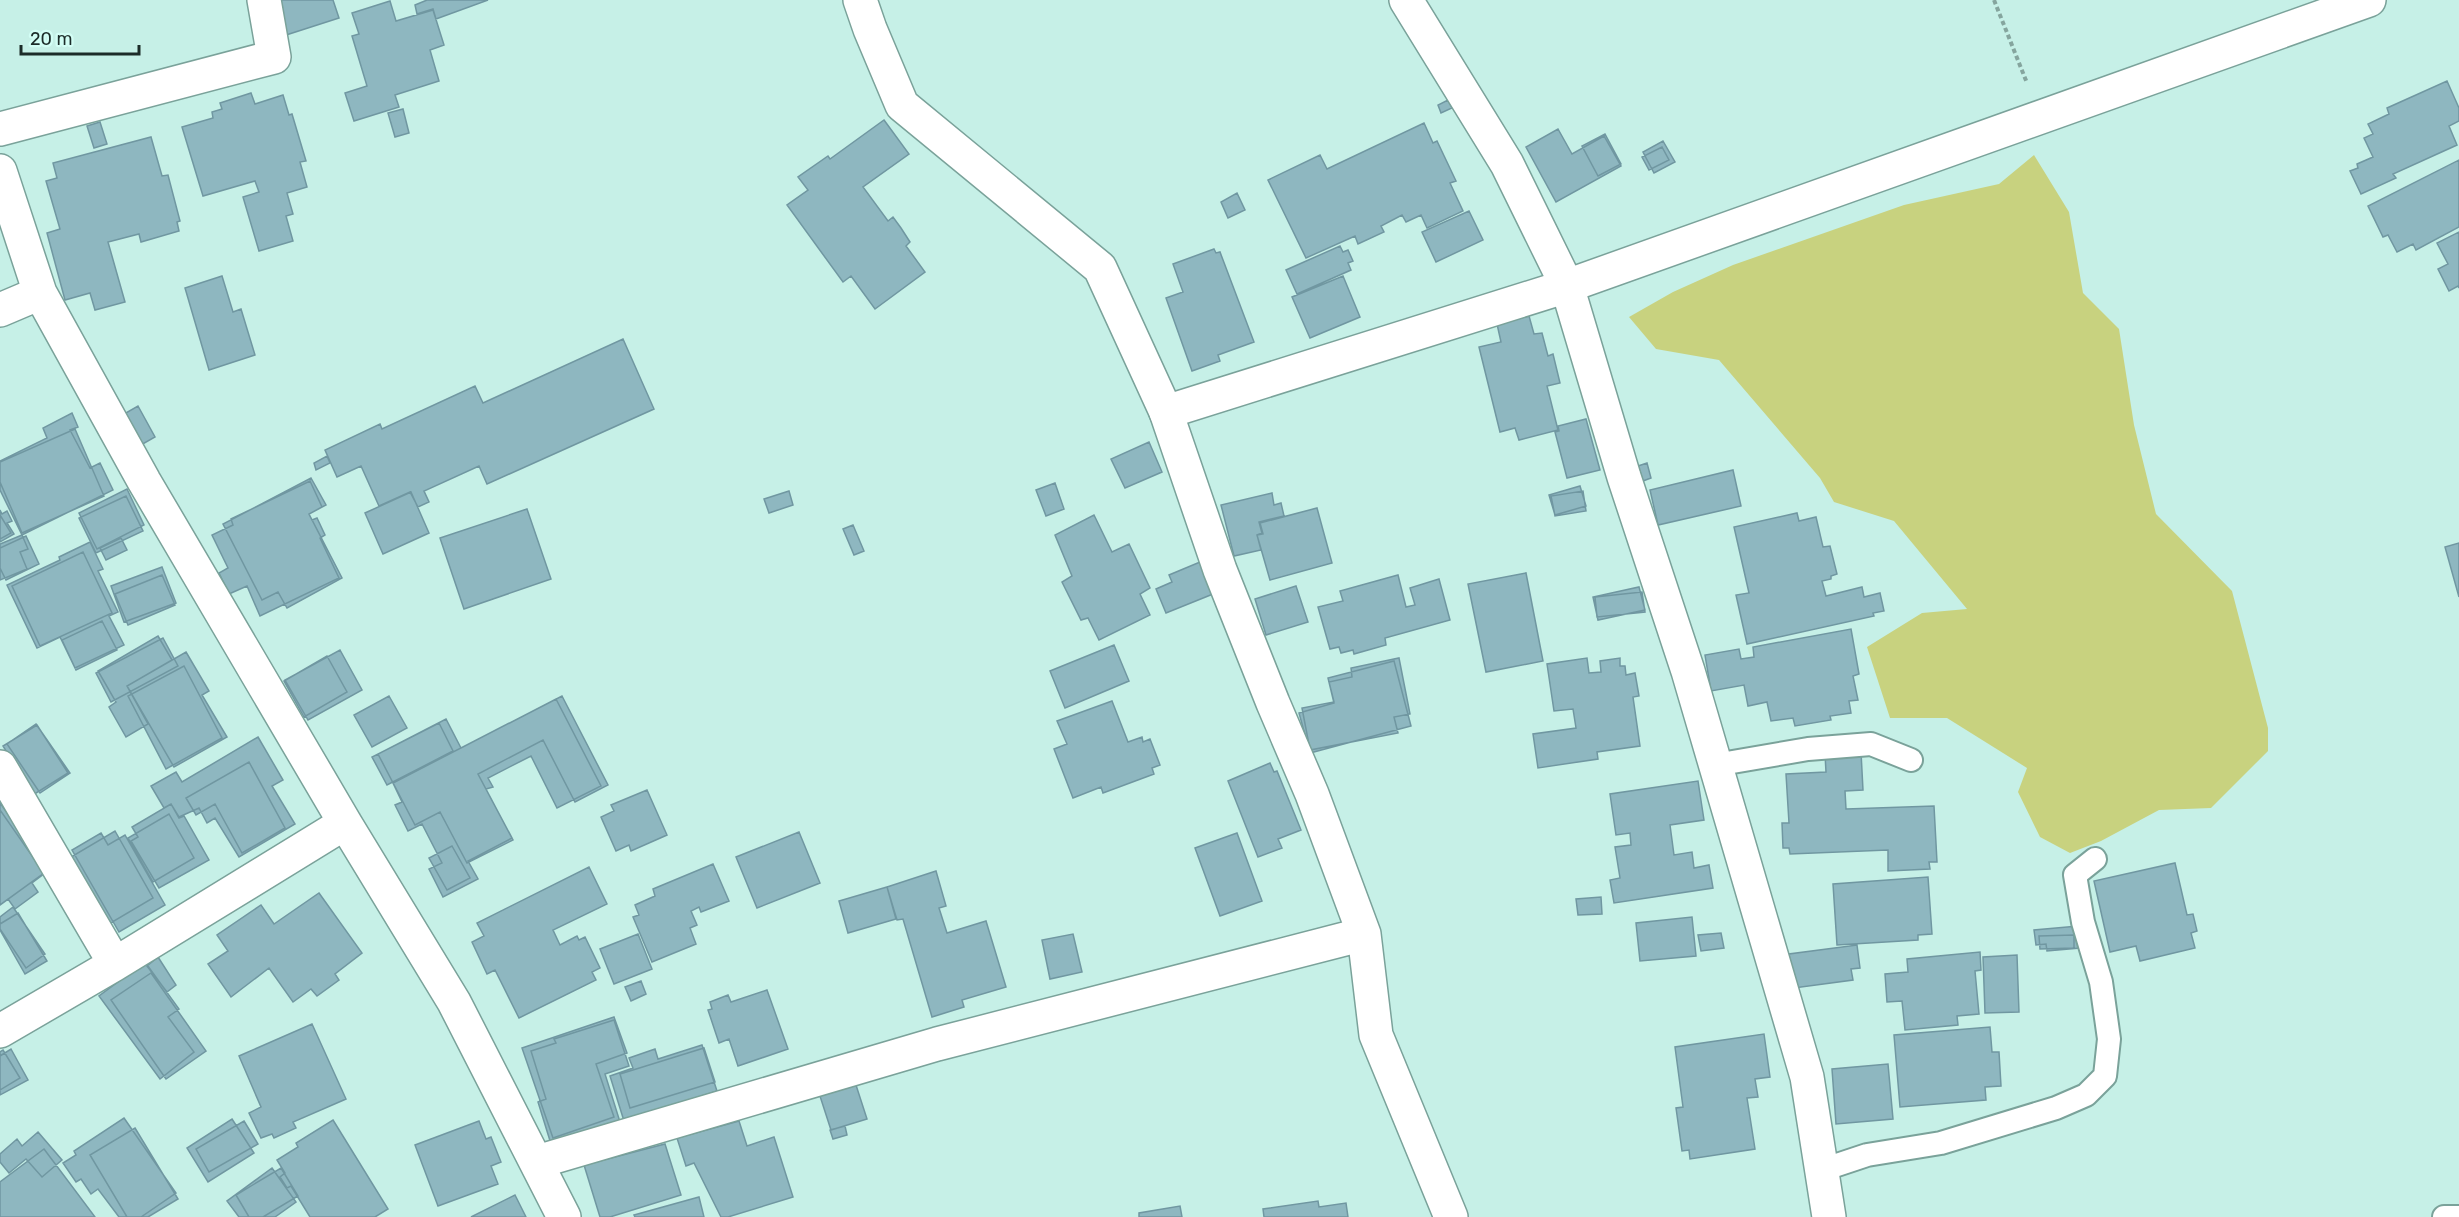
<svg xmlns="http://www.w3.org/2000/svg" width="2459" height="1217" font-family="Rubik,sans-serif">
  <rect width="100%" height="100%" fill="#c6f0e7"/>
  <path fill="#c8d27f" d="M2034 155 2069 212 2083 293 2119 329 2134 425 2156 514 2232 591 2268 728V751L2211 808 2159 810 2101 841 2070 853 2040 837 2018 792 2027 768 1947 718H1890L1867 647 1922 613 1967 609 1894 521 1834 502 1820 478 1719 360 1656 349 1629 317 1673 292 1733 265 1904 205 1999 184Z"/>
  <path fill="#8eb7c0" stroke="#7097a1" stroke-width="1.5" d="M271 0H333L339 18 283 36Z
    M427 0H488L436 19 433 9 417 14 415 5Z
    M390 1 396 21 433 10 444 45 430 50 439 81 395 95 399 107 354 121 345 93 367 86 352 36 359 34 352 13Z
    M2447 81 2459 108V121L2449 126 2457 145 2393 174 2396 178 2361 194 2350 171 2358 168 2357 164 2373 157 2364 138 2373 134 2368 124 2389 114 2387 108Z
    M251 93 255 104 283 95 289 115 292 114 306 161 300 162 307 187 287 193 293 214 286 216 293 241 259 251 243 197 259 192 255 181 203 196 182 127 213 118 212 112 222 109 220 103Z
    M1448 100 1452 108 1441 113 1438 105Z
    M403 109 409 133 395 137 388 113Z
    M884 120 909 154 863 187 888 221 893 217 901 228 910 242 906 246 925 272 875 309 851 276 843 282 787 205 808 190 798 177 828 156 830 159Z
    M100 122 107 144 94 148 87 126Z
    M1424 123 1433 143 1437 141 1456 181 1450 183 1463 211 1427 228 1421 215 1406 222 1402 215 1381 226 1384 232 1358 244 1355 236 1306 258 1268 180 1320 155 1327 169Z
    M1558 129 1572 154 1604 136 1621 166 1556 202 1526 147Z
    M1605 134 1621 164 1598 176 1582 146Z
    M151 137 162 176 168 175 180 221 177 222 179 231 141 242 139 234 108 242 125 302 95 310 90 293 65 300 47 233 60 229 46 181 57 178 53 163Z
    M1663 141 1675 162 1654 173 1643 152Z
    M1662 147 1669 160 1649 170 1642 157Z
    M2459 160V227L2416 250 2413 244 2397 252 2388 235 2383 237 2368 206Z
    M1237 193 1245 210 1228 218 1221 202Z
    M1469 211 1483 240 1436 262 1422 232Z
    M2459 232V288L2458 286 2449 291 2438 269 2448 264 2437 243Z
    M1340 246 1343 252 1348 250 1353 261 1348 263 1351 270 1297 294 1286 270Z
    M1214 249 1216 253 1220 252 1254 342 1218 355 1220 361 1192 371 1166 298 1183 292 1173 264Z
    M222 276 233 312 241 309 255 355 209 370 185 288Z
    M1343 276 1360 317 1310 338 1292 297Z
    M1529 316 1534 334 1542 333 1548 356 1553 354 1560 383 1547 386 1558 430 1519 440 1515 428 1500 432 1479 347 1501 342 1497 324Z
    M623 339 654 409 487 484 479 466 424 491 429 502 418 507 410 492 379 506 361 466 337 477 325 450 380 424 382 429 475 386 483 403Z
    M138 406 155 437 141 445 124 414Z
    M72 413 78 427 70 430 90 468 100 463 113 490 22 535 0 490V461L47 438 43 428Z
    M1586 419 1600 470 1567 478 1555 432 1559 431 1558 426Z
    M75 429 104 496 22 533 0 482V462Z
    M1149 442 1162 472 1125 488 1111 459Z
    M327 456 330 463 316 470 314 463Z
    M1647 463 1651 478 1643 481 1638 466Z
    M1733 470 1741 506 1658 525 1650 490Z
    M311 478 326 505 309 514 342 578 287 608 278 592 262 600 223 524Z
    M310 481 322 507 309 514 312 520 317 518 325 535 320 538 339 578 260 616 247 586 229 594 219 573 228 568 212 535 233 525 231 519Z
    M1055 483 1064 509 1046 516 1036 490Z
    M1580 486 1586 506 1555 515 1549 495Z
    M127 489 144 525 97 549 79 513Z
    M789 491 793 505 769 513 764 499Z
    M1583 491 1586 511 1555 516 1551 496Z
    M411 492 429 533 383 554 365 513Z
    M1272 493 1274 505 1281 503 1284 516 1259 522 1262 533 1257 535 1261 550 1234 556 1221 505Z
    M126 496 143 531 96 553 79 518Z
    M1317 508 1332 563 1270 580 1257 535 1263 534 1260 523Z
    M527 509 551 579 464 609 440 538Z
    M0 510 2 514 7 511 12 521 7 523 14 534 0 542Z
    M1797 513 1799 521 1816 517 1823 547 1830 546 1837 574 1831 576V579L1822 581 1826 596 1862 587 1864 597 1880 593 1884 611 1873 613 1874 616 1747 644 1736 595 1749 593 1734 527Z
    M0 515 11 533 0 539Z
    M1094 515 1112 552 1129 544 1150 588 1140 594 1150 615 1099 640 1088 618 1081 620 1062 582 1072 576 1055 535Z
    M853 525 864 551 854 555 843 529Z
    M22 535 28 549 20 552 27 569 0 580V544Z
    M26 536 39 564 6 580 0 568V548Z
    M121 538 127 550 106 560 100 548Z
    M90 542 103 569 98 571 118 612 109 616 124 645 75 668 60 637 37 648 7 585 60 560 59 557Z
    M2459 543V597L2445 547Z
    M83 552 112 613 40 646 12 586Z
    M1200 562 1213 594 1166 613 1156 589 1172 582 1169 575Z
    M162 567 176 603 124 622 111 586Z
    M1526 573 1543 661 1486 672 1468 584Z
    M162 575 175 605 128 625 115 594Z
    M1398 575 1406 607 1415 605 1410 588 1439 579 1450 620 1385 638 1386 645 1354 654 1353 650 1341 653 1339 647 1330 649 1318 607 1343 601 1340 591Z
    M1296 586 1308 622 1266 635 1255 599Z
    M1639 587 1645 610 1598 620 1593 597Z
    M1642 592 1645 612 1597 617 1595 597Z
    M102 621 117 650 76 670 62 640Z
    M1851 629 1859 674 1853 676 1858 700 1849 701 1851 713 1830 716 1831 720 1795 726 1793 718 1771 721 1767 702 1748 706 1744 685 1711 691 1705 655 1739 649 1741 659 1754 657 1753 647Z
    M158 636 172 660 127 686 148 724 126 737 109 707 116 702 98 671Z
    M163 638 178 666 111 702 96 673Z
    M1114 645 1129 681 1065 708 1050 671Z
    M340 650 362 690 308 720 285 680Z
    M186 652 209 691 202 695 227 737 174 767 127 686Z
    M327 656 347 692 304 717 284 681Z
    M1399 658 1410 714 1394 717 1398 733 1310 750 1302 708 1334 702 1329 682 1352 677 1351 668Z
    M1587 658 1589 673 1601 672 1600 661 1620 658V666H1625L1626 675 1635 673 1639 696 1633 697 1640 746 1597 752 1598 759 1538 768 1533 734 1576 728 1573 709 1554 711 1547 664Z
    M1394 661 1411 726 1310 753 1299 713 1334 703 1328 678Z
    M184 666 222 738 166 769 128 696Z
    M389 696 407 728 372 747 354 715Z
    M562 696 608 785 575 802 543 740 478 774 513 840 467 863 440 812 415 825 378 754 446 719 461 748Z
    M556 699 601 786 557 808 531 756 488 778 493 787 486 789 512 838 468 861 478 879 443 897 429 869 442 863 422 824 408 831 395 805 402 802 393 783Z
    M1112 701 1128 742 1142 737 1143 742 1150 739 1160 765 1152 768 1154 774 1103 793 1101 787 1073 798 1054 749 1067 744 1057 721Z
    M439 723 453 751 387 785 372 757Z
    M36 724 70 773 40 793 7 744Z
    M37 725 68 773 33 795 3 746Z
    M258 737 283 780 272 786 295 824 239 857 215 818 207 823 199 808 179 817 171 804 164 808 151 786 176 772 182 782Z
    M1861 752 1863 790 1845 791 1846 809 1934 806 1937 862H1929L1930 869 1888 871V850L1790 854 1789 848H1783L1782 823H1789L1786 774 1826 772 1825 754Z
    M249 762 285 828 242 853 215 804 196 815 186 798Z
    M1270 763 1274 772 1277 771 1301 830 1278 839 1282 848 1258 857 1228 781Z
    M1698 781 1704 820 1670 825 1674 855 1692 852 1694 868 1709 865 1713 888 1614 903 1610 880 1620 878 1615 847 1631 845 1630 833 1616 835 1610 794Z
    M647 790 667 835 631 851 629 845 616 851 601 817 614 811 611 805Z
    M0 803 49 870 32 883 38 892 15 909 8 899 0 905Z
    M171 804 179 818 184 816 209 860 159 888 131 841 138 837 132 827Z
    M0 810 44 873 0 905Z
    M169 814 194 858 153 882 128 838Z
    M115 831 153 898 109 924 71 857Z
    M799 832 820 883 757 908 736 857Z
    M101 833 108 845 125 835 165 905 119 932 72 850Z
    M1237 833 1262 901 1220 916 1195 848Z
    M452 846 470 878 447 890 429 858Z
    M2175 863 2187 915 2193 914 2197 931 2191 933 2195 948 2140 961 2136 946 2110 952 2094 881Z
    M713 864 729 901 701 912 699 907 691 911 697 925 690 928 696 944 652 962 633 917 639 915 635 905 655 896 653 889Z
    M589 867 607 904 553 930 560 945 577 936 579 940 585 937 600 968 592 972 596 980 519 1018 495 970 487 974 472 942 484 936 477 923Z
    M936 871 946 906 939 908 947 933 986 921 1006 987 962 1000 964 1007 932 1017 903 919 897 920 887 887Z
    M1928 877 1932 934 1918 935V940L1837 945 1833 884Z
    M887 887 896 919 848 933 839 901Z
    M319 893 362 953 335 974 339 980 317 996 311 989 293 1002 269 968 231 997 208 964 228 951 217 935 261 905 274 924Z
    M1601 897 1602 914 1578 915 1576 899Z
    M13 907 45 954 26 968 0 929V917Z
    M18 913 47 961 25 974 0 930V924Z
    M1692 917 1696 956 1640 961 1636 923Z
    M2078 926 2080 948 2047 951 2046 944 2036 945 2034 930Z
    M1721 933 1724 948 1701 951 1698 935Z
    M638 934 652 969 614 984 600 949Z
    M1073 934 1082 972 1050 979 1042 940Z
    M2074 935V948L2040 949 2039 936Z
    M1857 945 1860 968 1851 969 1853 980 1794 988 1789 954Z
    M1980 952 1981 970 1975 971 1979 1014 1957 1016 1958 1025 1905 1030 1902 1001 1887 1002 1885 974 1908 972 1907 959Z
    M2017 955 2019 1012 1985 1013 1983 957Z
    M158 957 176 985 167 992 147 966Z
    M145 962 179 1009 168 1017 194 1052 160 1079 99 996Z
    M151 973 206 1051 166 1079 111 1000Z
    M641 981 646 994 631 1001 625 987Z
    M767 990 788 1049 738 1066 729 1039 719 1043 708 1010 712 1009 710 1002 728 995 731 1002Z
    M614 1017 627 1053 596 1064 614 1117 553 1138 522 1048Z
    M614 1020 629 1066 605 1074 620 1122 551 1144 538 1102 546 1099 531 1051 556 1043 554 1039Z
    M312 1024 346 1099 293 1122 296 1128 274 1138 272 1134 261 1138 249 1113 261 1107 239 1056Z
    M1990 1027 1992 1052H1999L2001 1086 1985 1087 1986 1100 1900 1107 1894 1035Z
    M1764 1034 1770 1077 1755 1079 1758 1097 1747 1098 1755 1149 1690 1159 1689 1150 1682 1151 1676 1108 1683 1107 1675 1047Z
    M702 1045 717 1091 624 1121 610 1076 633 1068 629 1058 655 1049 658 1059Z
    M704 1048 715 1082 630 1108 620 1074Z
    M11 1049 28 1080 0 1095V1056Z
    M3 1050 20 1078 0 1090V1052Z
    M1888 1064 1893 1119 1836 1124 1832 1069Z
    M855 1082 867 1119 831 1130 819 1093Z
    M124 1118 176 1193 141 1217H119L98 1189 91 1194 81 1179 76 1182 63 1163 76 1155 74 1151Z
    M232 1119 254 1153 208 1182 187 1148Z
    M333 1120 388 1209 375 1217H310L291 1186 287 1188 280 1177 285 1173 277 1160 298 1147 296 1143Z
    M244 1121 258 1144 209 1172 196 1149Z
    M479 1121 486 1139 491 1137 501 1162 491 1166 498 1184 438 1206 415 1145Z
    M739 1121 747 1146 774 1137 793 1197 728 1217H721L694 1163 686 1166 677 1138Z
    M845 1126 847 1135 833 1139 830 1130Z
    M135 1128 178 1199 148 1217H127L90 1155Z
    M38 1132 62 1160 42 1177 26 1159 9 1173 0 1162V1154L17 1139 22 1146Z
    M665 1144 681 1195 610 1217H600L584 1165Z
    M44 1149 95 1217H0V1182Z
    M272 1168 296 1202 275 1217H239L227 1201Z
    M281 1168 298 1196 263 1217H249L236 1195Z
    M515 1195 526 1217H471Z
    M699 1197 704 1217H635L634 1215Z
    M1318 1201 1319 1207 1346 1203 1348 1217H1264L1263 1209Z
    M1180 1206 1182 1217H1139V1213Z"/>
  <g fill="none" stroke-linecap="round" stroke-linejoin="round">
    <defs>
      <path id="service" d="M1715 765 1808 749 1871 744 1911 760
        M1822 1170 1867 1155 1941 1143 2056 1108 2086 1095 2105 1076 2109 1039 2101 982 2083 922 2075 875 2095 859
        M2444 1217H2459"/>
      <path id="minor" d="M860 0 870 29 902 105 1100 268 1166 412 1220 570 1273 703 1312 794 1364 934 1376 1035 1451 1217
        M1406 0 1507 164 1567 286 1624 477 1688 671 1807 1077 1829 1217
        M0 129 274 57 264 0
        M0 171 40 293 144 481 345 823 454 1002 564 1217
        M0 310 40 293
        M0 767 115 964
        M0 1031 115 964 345 823
        M537 1162 937 1044 1364 934"/>
      <path id="tertiary" d="M1166 412 1567 286 2369 0"/>
    </defs>
    <use href="#service" stroke="#7aa29a" stroke-width="26"/>
    <use href="#minor" stroke="#7aa29a" stroke-width="36"/>
    <use href="#tertiary" stroke="#7aa29a" stroke-width="36"/>
    <path stroke="#85a59e" stroke-width="4" stroke-dasharray="4.5 3" stroke-linecap="butt" d="M1994 0 2027 83"/>
    <use href="#service" stroke="#fff" stroke-width="22"/>
    <use href="#minor" stroke="#fff" stroke-width="33"/>
    <use href="#tertiary" stroke="#fff" stroke-width="33"/>
  </g>
  <path d="M21 45v9h118v-9" fill="none" stroke="#1c2c29" stroke-width="3"/>
  <text x="30" y="45" font-size="18" fill="#1c2c29" stroke="#d3fef5" stroke-width="4.5" paint-order="stroke">20 m</text>
</svg>
